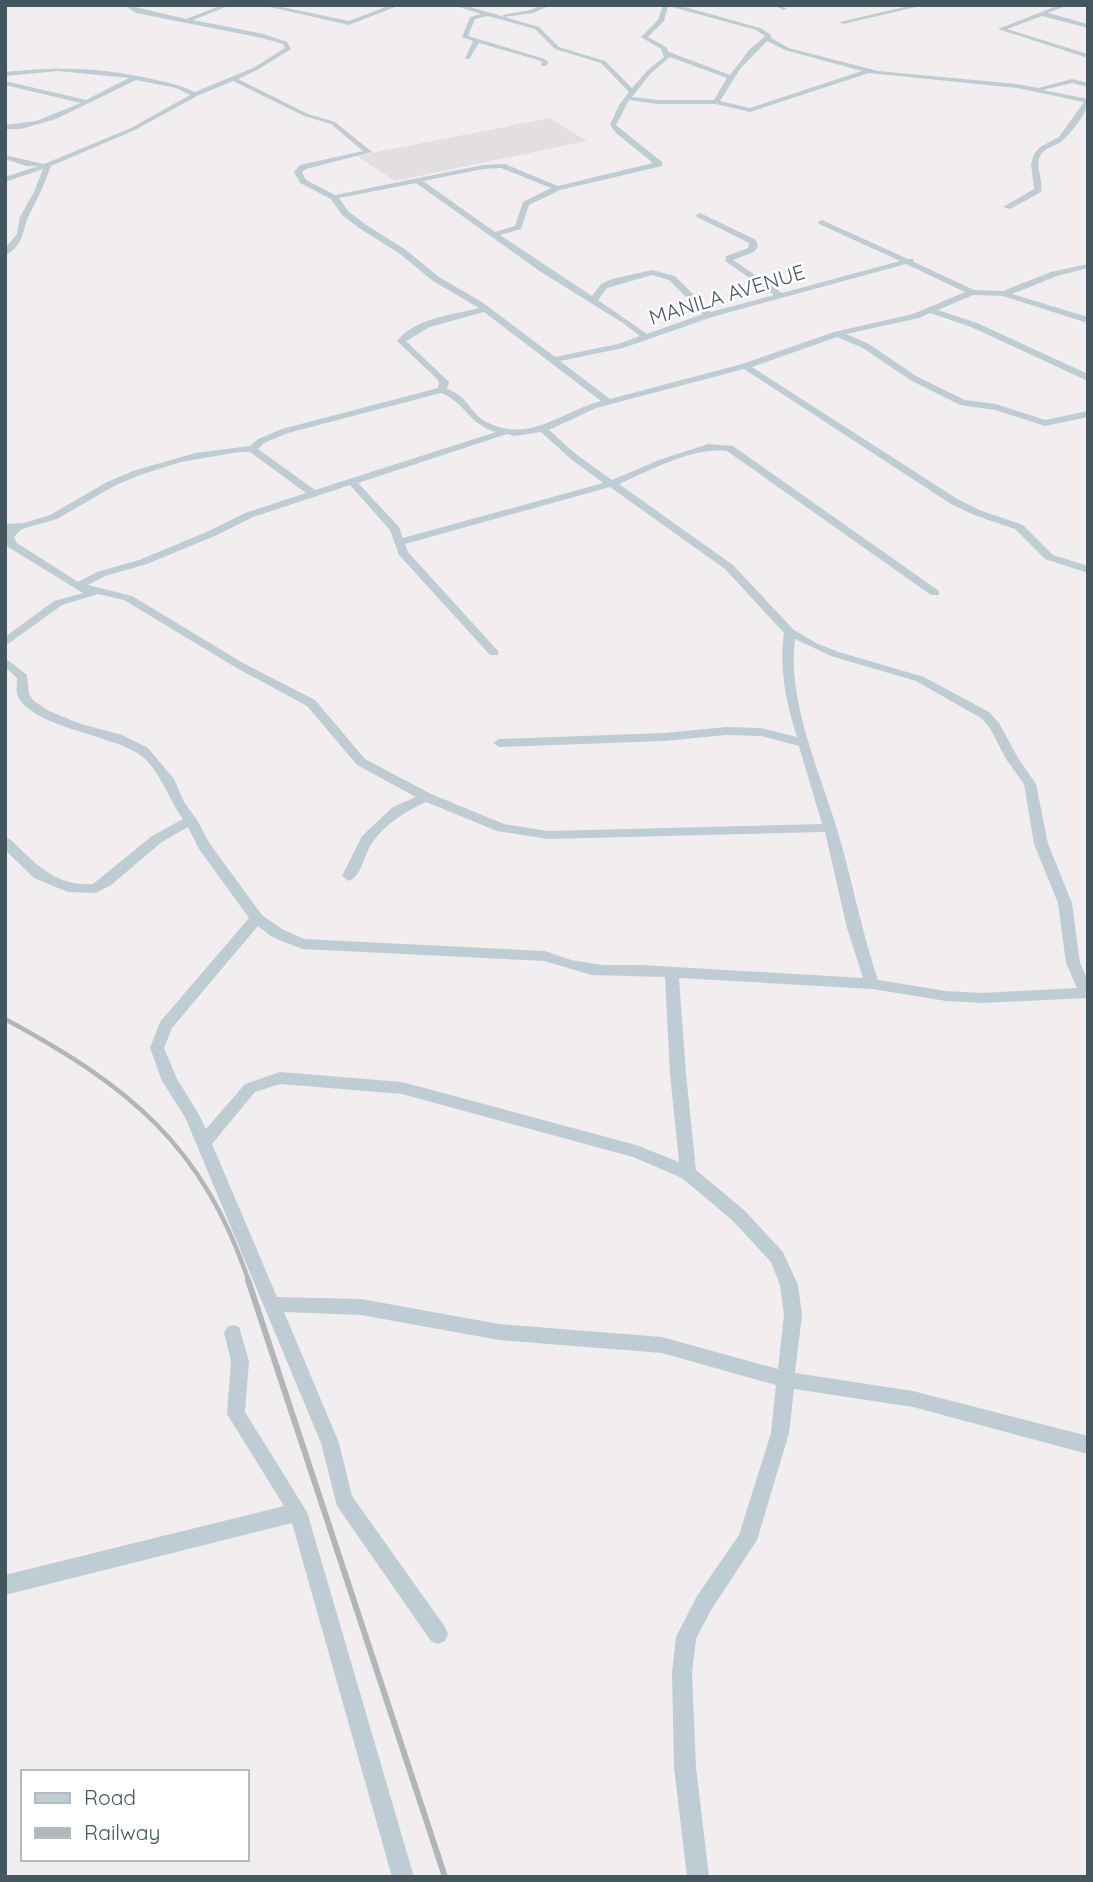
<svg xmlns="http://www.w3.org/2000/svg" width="1093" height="1882" font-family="Quicksand,sans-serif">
  <rect width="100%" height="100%" fill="#f2eeef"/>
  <path fill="#e3dfe1" d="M549 118 587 141 395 181 357 156Z"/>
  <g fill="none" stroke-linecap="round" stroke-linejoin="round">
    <path fill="#bdcdd3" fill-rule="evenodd" d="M222 5H231L193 20 263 34 287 42 291 49 257 70 238 79 308 114 335 122 372 152 306 169 302 172 306 180 335 195 483 165 505 164 558 186 653 163 616 133 610 125 619 105 629 92 601 63 555 49 535 29 488 16 475 19 468 36 542 58 549 62 545 66H541L542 62 538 60 479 43 469 59H465L473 41 462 37 470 17 481 14 453 5H463L539 27 559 47 605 61 632 88 647 71 664 57 661 49 641 37 658 20 663 5H678L760 28 771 35V38L789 48 878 71 1017 84 1038 88 1072 79 1088 83V87L1072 83 1043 90 1088 99C1088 113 1072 132 1062 141 1056 146 1047 147 1042 153 1033 164 1044 179 1041 192L1010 209 1003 207 1034 189 1031 164 1034 154 1040 147 1059 137 1084 102 1017 88 869 73 750 112 716 104H658L629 100 616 125 662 162V166L560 190 529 205 521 229 500 235 592 296 601 284 612 279 652 270 675 276 711 312 774 295 725 261 726 256 748 248 749 243 697 217 696 215 700 213 756 240 758 246 754 252 733 260 782 293 900 261 819 224 818 222 822 220 908 259H913L914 262 974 290 1003 291 1051 272 1088 264V268L1057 276 1012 294 1088 317V323L1003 296 973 295 938 310 977 323 1088 374V381L971 327 930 313 919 318 846 334 869 344 916 376 965 400 996 404 1045 420 1088 411V417L1045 426 995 410 960 405 910 380 863 348 837 337 752 367 959 500 982 511 1023 525 1053 555 1088 566V573L1045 559 1015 529 974 515 951 504 744 369 596 408 549 430 577 455 612 480 659 460 708 444 733 446 939 591V595H931L727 451C691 447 652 470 619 484L733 565 794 630 818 644 839 652 924 677 989 712 999 723 1018 758 1036 784 1048 844 1072 903 1080 963 1088 980V998L982 1003 946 1001 872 989 679 978 686 1074 696 1170 744 1210 783 1252 798 1285 802 1315 795 1373 913 1391 1088 1436V1454L913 1407 794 1389 789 1433 757 1540 711 1610 696 1639 692 1673 696 1767 709 1877H687L674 1767 672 1673 676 1637 697 1596 739 1535 771 1433 776 1385 662 1353 499 1340 361 1315 284 1312 339 1443 352 1496 445 1627 448 1634 445 1641 438 1644 431 1641 337 1506 321 1443 185 1117 162 1081 150 1048 160 1022 249 918 199 849 188 827 162 842 111 885 96 893 68 892 34 878 5 850V838L10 839C35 863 55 887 93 884L152 836 183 819C167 798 160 767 137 753 110 735 28 726 17 694 16 690 17 683 17 678L5 667V658L27 675 29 694 34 701 49 711 81 724 122 735 148 748 174 779 184 802 197 820 210 844 262 915 282 929 304 939 545 951 571 960 603 965H641L863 978 847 928 825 832 548 839 497 831 426 802C406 811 385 824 372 843 364 854 362 876 349 881L342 876 362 836 393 807 416 797 357 765 307 706 235 667 124 600 98 594 62 605 5 646V637L54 601 83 593 8 547 5 540 6 524 24 523 50 515 107 482 133 471 195 453 250 446 258 439 282 429 438 388 439 382 436 378 397 341C415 318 452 315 479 308L433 281 400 254 359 228 342 215 331 199 300 183 294 172 300 165 363 151 331 124 304 116 233 81 197 96 135 130 51 166C45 183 38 198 30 213 21 231 26 243 5 256V248L17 234 20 217 34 192 43 169 5 182V177L38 166H26L5 159V155L44 164 131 128 190 95 176 88 136 80 56 119 21 129H5V125L36 121 81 103 5 85V81L86 100 129 78 58 71 5 76V72C56 67 92 67 143 77 161 81 178 84 195 92L253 68 285 48 283 44 262 38 136 13 128 8 131 6 186 19ZM668 6 756 30 765 36 749 50 730 75 669 52 666 47 648 37 664 21ZM767 41 785 50 862 71 750 108 720 101 740 69ZM670 57 727 78 714 100H658L632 97 651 73ZM501 168 551 188 523 202 515 226 495 232 423 181 483 169ZM416 183 541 272 623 323 640 336 618 344 555 357 482 302 439 277 406 250 365 224 348 211 339 198ZM906 264 965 292 913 314 834 332 742 364 610 399 560 361 623 348 712 317ZM652 275 669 280 703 314 647 334 598 300 607 288ZM484 312 601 401C560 412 527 446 483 420 468 410 469 397 447 389L449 382 406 341 430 327ZM441 393C465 402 469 425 496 432L315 490 258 449 264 443 288 433ZM541 432 571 459 603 483 403 538 399 527 358 483 507 434 514 436ZM239 452H250L306 493 245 513 209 531 139 560 97 572 78 582 17 543 14 537 22 529 57 519 114 486 140 475 181 462ZM350 485 390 530 399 555 490 655H498V651L408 552 405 544 610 487 725 569 784 633C779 669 786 703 797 737L761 728 726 727 664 733 499 739 493 743 499 747 664 741 726 735 761 736 799 746 822 824 548 831 504 824 431 794 365 759 315 700 243 663 132 596 88 585 105 576 147 564 217 535 253 517ZM795 639 831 656 916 681 981 718 990 728 1006 759 1024 784 1034 844 1058 903 1066 963 1077 988 982 993 946 991 878 980C863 935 854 891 842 846 825 783 786 704 795 639ZM258 926 272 937 302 949 544 961 592 975 665 977 670 1074 679 1162 636 1145 402 1082 280 1072 245 1084 206 1129 197 1111 177 1079 164 1048 172 1028ZM280 1084 402 1094 633 1157 682 1178 732 1220 771 1262 780 1285 784 1315 778 1369 662 1337 499 1324 361 1299 277 1297 212 1144 255 1092Z
      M261 5H273L349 21 391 5H400L349 25Z
      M542 5H551L533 13 505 17 502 15 530 10Z
      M772 5 787 8 784 10Z
      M913 5H925L843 24 840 22Z
      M1059 5H1068L1048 13 1088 24V28L1042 16 1007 29 1088 54V58L998 29Z
      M233 1325 239 1327 249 1361 245 1412 307 1512 414 1877H392L292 1523 5 1595V1575L284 1506 227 1414 231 1361 224 1333 227 1327Z"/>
    <path stroke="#b0b6ba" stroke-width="4.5" d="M5 1019C129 1086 203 1145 249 1282"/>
    <path stroke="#b0b6ba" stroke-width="6" d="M248 1280 445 1877"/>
  </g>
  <g text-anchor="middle" stroke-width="5" stroke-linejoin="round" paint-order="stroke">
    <g font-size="21" fill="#44575f" stroke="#fff">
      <text transform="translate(727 295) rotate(-17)" y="7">MANILA AVENUE</text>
    </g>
  </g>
  <rect width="1093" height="1882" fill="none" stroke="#44575f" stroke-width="14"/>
  <rect x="21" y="1770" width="228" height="91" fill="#ffffff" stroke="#b4bcbf" stroke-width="2"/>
  <rect x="35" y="1793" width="35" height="10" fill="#bdcdd3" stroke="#b4bcbf" stroke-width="2"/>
  <text x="84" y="1805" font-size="21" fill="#44575f">Road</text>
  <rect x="35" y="1828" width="35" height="10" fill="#b0b6ba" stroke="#b4bcbf" stroke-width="2"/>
  <text x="84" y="1840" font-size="21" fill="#44575f">Railway</text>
</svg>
